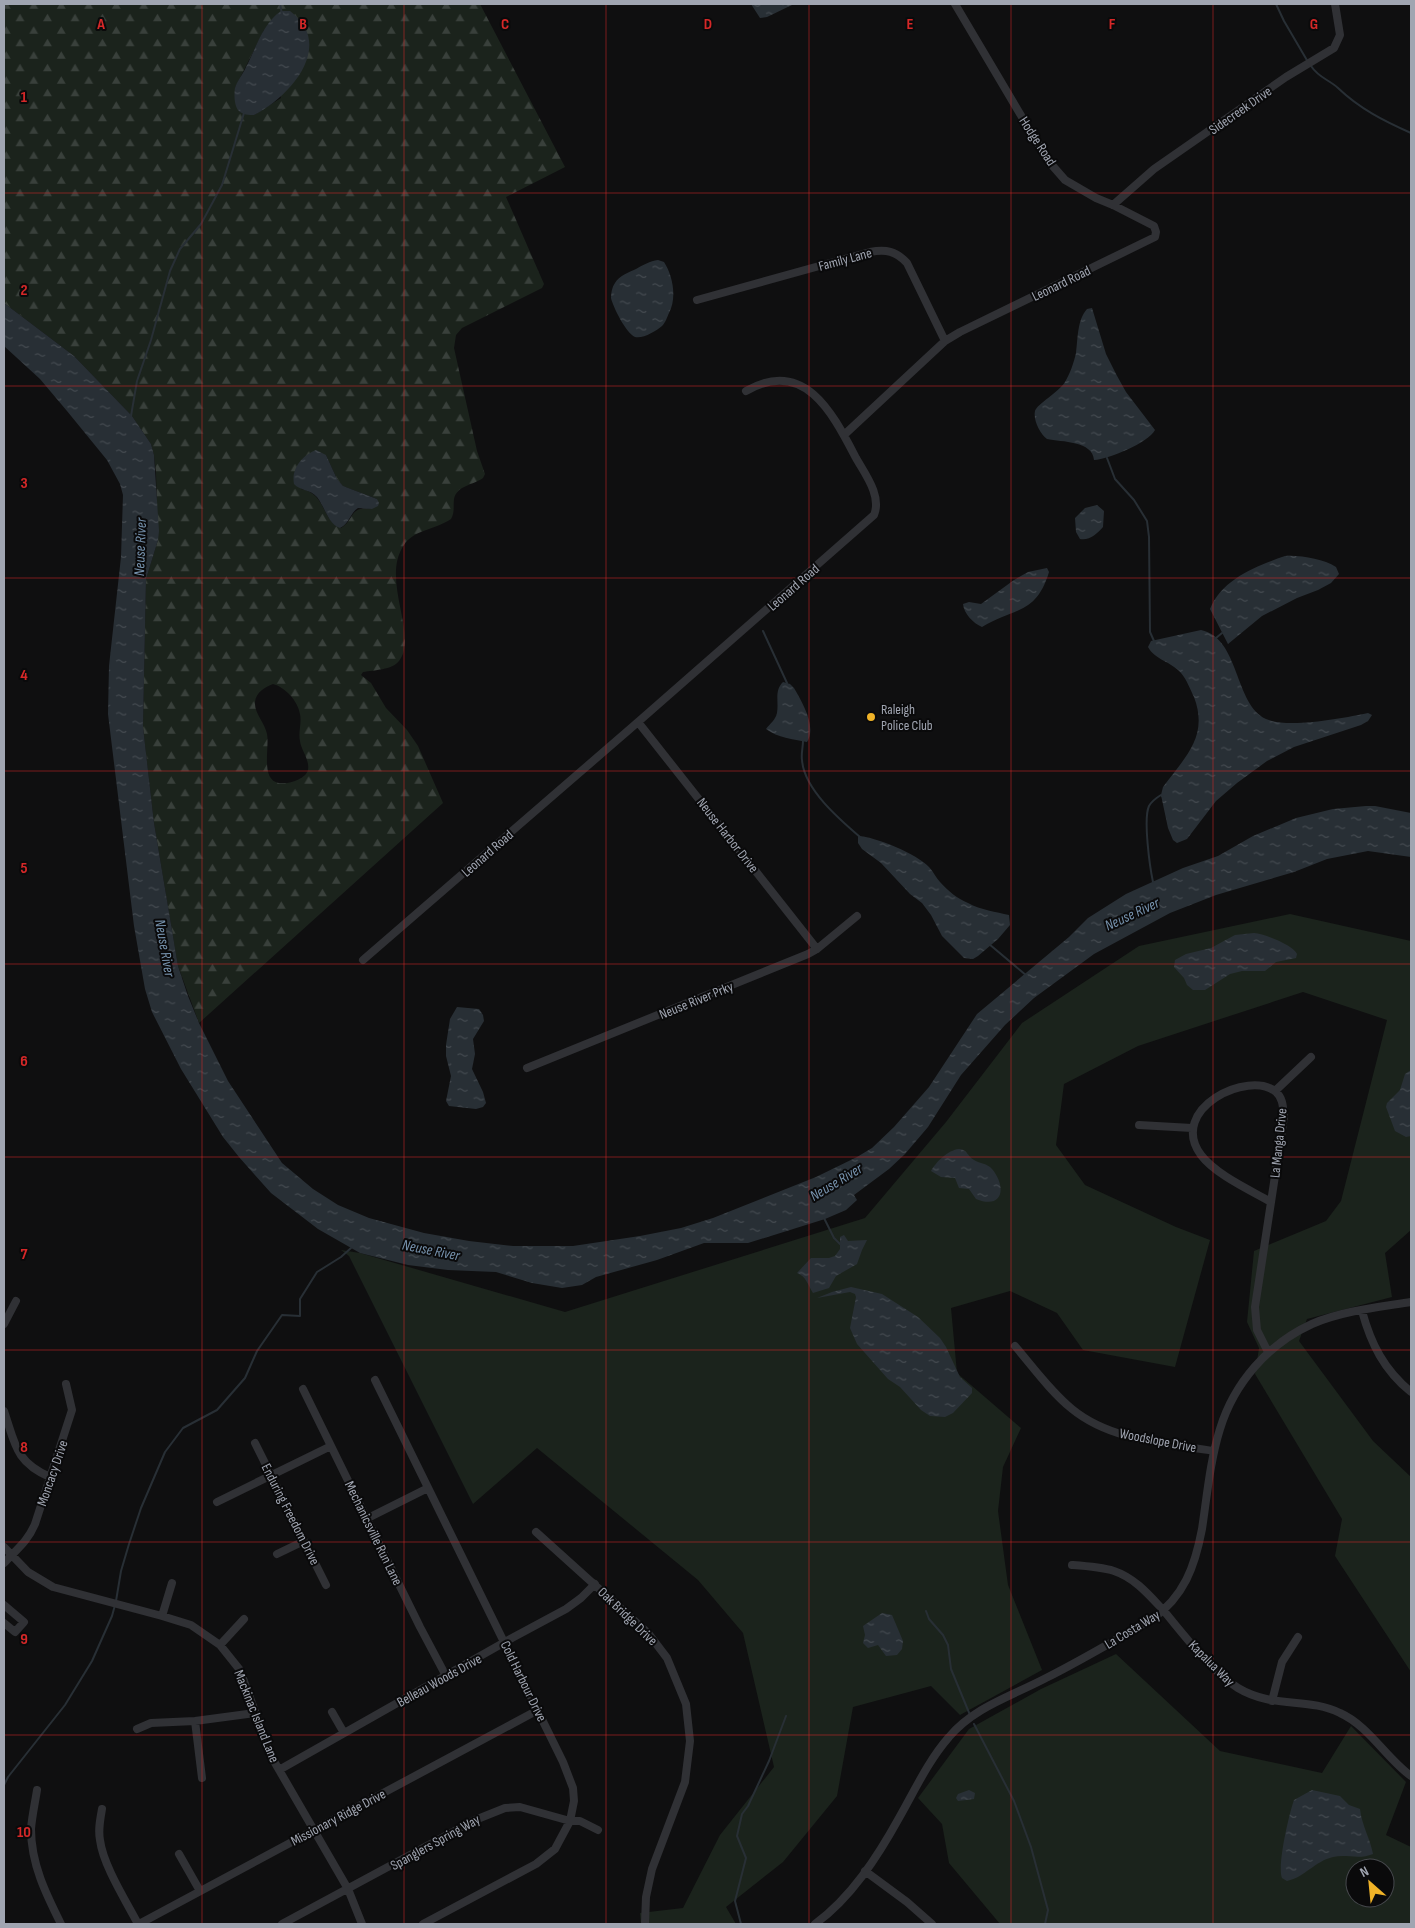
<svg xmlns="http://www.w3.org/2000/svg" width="1415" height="1928" font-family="'Sofia Sans Condensed',sans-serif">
  <defs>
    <pattern id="forest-firs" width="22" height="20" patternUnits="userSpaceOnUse" patternTransform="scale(1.25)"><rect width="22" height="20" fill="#1b231c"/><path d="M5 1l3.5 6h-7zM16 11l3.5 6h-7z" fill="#39403b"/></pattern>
    <pattern id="water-ripples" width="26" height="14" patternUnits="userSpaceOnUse" patternTransform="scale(1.25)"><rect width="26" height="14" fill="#282f35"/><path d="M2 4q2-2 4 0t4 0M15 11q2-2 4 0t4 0" fill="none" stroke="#444a50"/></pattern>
  </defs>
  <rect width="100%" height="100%" fill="#0f0f10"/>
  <path fill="#1b231c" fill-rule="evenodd" d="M1290 914 1411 941V1230L1385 1253 1392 1297 1307 1319 1299 1341 1373 1441 1411 1477V1672L1335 1556 1342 1519 1255 1374 1259 1348 1247 1322 1254 1251 1326 1221 1341 1201 1387 1020 1303 992 1138 1046 1064 1084 1056 1145 1085 1185 1176 1227 1210 1240 1175 1367 1083 1350 1057 1313 1010 1291 951 1308 957 1373 1021 1428 1003 1467 998 1511 1008 1585 1042 1670 960 1715 931 1686 853 1707 837 1796 783 1862 726 1907 736 1924H641L640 1913 683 1908 720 1835 774 1767 743 1633 698 1580 537 1448 473 1504 349 1256 341 1250 360 1253 565 1312 865 1218 946 1122 1022 1023 1139 946Z
    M1116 1654 1220 1751 1322 1773 1351 1726 1406 1782 1386 1835 1411 1847V1924H1000L949 1863 942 1824 918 1798 969 1729 1041 1689ZM1355 1868H1385V1898H1355Z"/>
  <path fill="url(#forest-firs)" fill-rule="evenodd" d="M4 4H480L565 167 506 197 544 284 542 288 462 328 456 335 454 348 477 451 485 474 483 478C474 485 457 485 454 499 453 506 455 512 451 519 437 529 413 530 404 545 380 579 419 636 399 661 392 670 374 670 363 672L361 675 371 683 386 708 407 730 418 746 443 803 199 1023 178 966 154 823 143 727 146 579 158 540 156 472 154 455 151 444 132 416 74 356 4 303ZM264 30 281 98 254 115 235 88ZM326 455 337 479 343 486 377 499 372 509C348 506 356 519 341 528 322 522 326 493 301 489ZM273 684C285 687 298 701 300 714 302 723 298 732 300 741 301 750 310 760 308 770 306 778 292 783 286 783 258 787 270 749 267 734 265 723 254 713 255 702 256 692 265 687 273 684Z"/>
  <path fill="url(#water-ripples)" d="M751 4H794L767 17 760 18Z
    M281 11H290C336 45 290 97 254 115 249 115 243 115 239 111 234 106 234 94 235 88 237 81 243 74 246 67 256 48 263 23 281 11Z
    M658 260 664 262C673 276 677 298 669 313 667 317 666 322 662 326 656 331 643 339 635 337 626 333 613 307 611 298 611 293 612 287 615 283 619 276 629 272 636 269 643 265 650 261 658 260Z
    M4 303 74 356 132 416 151 444 154 455 159 531 158 540 146 579 143 727 154 823 178 966 188 996 199 1023 228 1081 282 1163 313 1189 338 1205 369 1218 424 1233 469 1241 513 1246H573L640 1236 681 1228 713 1218 816 1177 857 1157 872 1148 894 1127 929 1087 977 1014 1069 937 1088 918 1126 894 1183 868 1218 856 1253 836 1296 818 1333 809 1366 806H1375L1411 813V857L1368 851 1327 859 1294 872 1216 895 1170 913 1094 954 1034 998 1005 1025 961 1075 928 1127 905 1154 889 1169 854 1195 857 1200 846 1210 825 1219 748 1243H704L657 1260 596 1277 582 1285 562 1288 532 1283 496 1272 448 1270 408 1265 360 1253 318 1229 271 1193 239 1157 223 1137 181 1069 152 1012 145 989 134 926 108 714 109 666 121 557 123 495 120 484 107 460 67 411 40 379 4 346Z
    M1092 308 1106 354 1116 374 1126 392 1155 430C1148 443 1109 459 1094 460 1093 441 1062 442 1047 439 1040 434 1033 420 1035 411 1037 404 1059 392 1065 382 1070 374 1074 362 1076 353 1078 339 1077 320 1087 309Z
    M316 450 326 455 337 479 343 486 377 499 379 503 378 506 372 509 358 508C350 513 350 523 340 528 328 524 325 507 317 497 310 489 300 491 294 484 291 468 303 455 316 450Z
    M1097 505 1104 511 1103 527C1097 534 1089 541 1080 539L1076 532 1075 518 1085 508Z
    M1285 556C1301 555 1323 559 1336 567L1339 574 1331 583 1318 590 1297 598 1262 616 1228 644 1210 609C1222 579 1256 566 1285 556Z
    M1047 568 1049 572C1036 615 1015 607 982 627 973 623 964 614 963 604L969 602 981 604 1014 580 1028 572Z
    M1201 630C1240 638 1234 704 1266 719 1288 729 1344 718 1368 713L1372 715 1368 721 1361 725 1294 747 1267 761 1237 783 1216 801 1187 839 1177 843 1173 840 1168 828 1161 795 1163 787C1185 757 1209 737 1194 697 1190 689 1187 680 1181 673 1172 662 1155 660 1148 647L1151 641Z
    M783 682 790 684 794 688C802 702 817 727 807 742 793 739 778 738 766 729 770 724 776 719 777 713 779 701 774 691 783 682Z
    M858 836C876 837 917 854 929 867 933 871 936 878 940 882 948 891 958 899 968 903 981 910 996 912 1009 915L1010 925 998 939 978 956 973 959 964 958 942 936 931 915 922 903 910 894 881 863 862 849 858 843Z
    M1254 933C1265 934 1293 945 1297 954L1296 958 1276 962 1265 971H1242L1230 974 1205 990H1193L1187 985 1184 978 1174 967 1175 960 1186 954 1211 948 1235 935Z
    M457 1007 479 1009 483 1015 484 1021 473 1039 475 1054 472 1069 483 1092 486 1103 483 1107 476 1109 449 1106 446 1101 451 1076 446 1056V1045L450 1019Z
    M1411 1070V1136L1406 1137 1395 1131 1386 1107 1387 1103 1400 1090 1405 1074Z
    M959 1149C968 1150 967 1156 974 1160 980 1164 987 1163 992 1169 1007 1187 1003 1210 976 1199L969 1189 959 1188 955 1178 941 1177 931 1171C936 1162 948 1150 959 1149Z
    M844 1235 848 1241 867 1240 862 1250 857 1264 836 1276 829 1288 813 1293C808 1285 806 1276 797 1273L811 1258H829L835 1256 840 1249V1237Z
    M851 1287 882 1294 918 1317 940 1338 946 1347 960 1377 972 1388V1393L953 1413 945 1417 930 1416 921 1410 900 1387 888 1379 857 1344 850 1328 856 1297 855 1294 850 1292 817 1298 832 1292Z
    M882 1613 892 1615 903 1641 902 1649 897 1655 886 1656 878 1645 868 1648 863 1643 865 1635 863 1626Z
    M969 1790 975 1793 974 1799 958 1801 956 1798 958 1794Z
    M1312 1790 1340 1796 1349 1805 1360 1809C1362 1826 1370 1838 1373 1854 1359 1860 1347 1854 1333 1857 1315 1861 1305 1877 1287 1881L1282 1878C1277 1866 1289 1814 1294 1800Z"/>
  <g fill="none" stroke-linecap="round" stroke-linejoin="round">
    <path stroke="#282f35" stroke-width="2" d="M280 4 282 14
      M1276 4 1284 21 1308 62
      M1311 66C1319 78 1328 79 1338 88 1360 109 1384 121 1411 133
      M131 416 137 381 151 340 170 271 180 249 201 224 222 185 244 113
      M1107 458 1115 479 1134 500 1147 521 1149 537 1150 632 1154 641
      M763 631 787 683
      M1216 638 1222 633
      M803 741C803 747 801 754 802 760 804 789 839 819 860 837
      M1153 882C1150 868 1143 819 1149 806 1152 801 1156 798 1161 795L1163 797
      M989 944 1027 976
      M824 1218 834 1238 840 1244
      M116 1601 121 1571 129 1544 141 1508 165 1452 183 1428 217 1410 245 1378 257 1351 282 1315 300 1316V1299L317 1272 341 1257 351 1248
      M926 1611 929 1619 943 1635 948 1645 951 1669 970 1715
      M974 1724 1014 1801 1031 1847 1048 1910 1045 1924
      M4 1785 8 1777 65 1705 92 1661 112 1616 115 1605
      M741 1924 735 1901 746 1858 737 1836 742 1814 748 1806 769 1761 786 1716"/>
    <path stroke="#303135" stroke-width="8" d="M1113 205 1154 169 1286 77 1334 48 1340 35 1335 4
      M697 300 870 252C886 249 896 251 907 263L945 341
      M844 435 945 341 960 332 1155 237 1156 232 1154 226 1113 205 1096 198 1065 180 1051 164 1032 134 955 4
      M638 722 817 949
      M363 960 638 722 874 515C882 496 865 474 856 458 833 414 805 357 746 391
      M527 1068 808 954 817 949 857 916
      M1275 1091 1311 1057
      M1139 1125 1192 1128
      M1362 1311C1371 1344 1384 1370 1411 1392
      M4 1324 16 1301
      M1015 1346C1033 1367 1050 1391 1072 1409 1111 1441 1166 1443 1214 1451
      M1268 1352 1257 1330 1255 1307 1284 1117C1283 1107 1283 1098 1276 1092 1249 1069 1167 1109 1201 1155 1215 1174 1250 1190 1271 1202
      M375 1380 563 1762 573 1788 574 1801 570 1821 555 1849 536 1864 423 1924
      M303 1389 420 1627 446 1676
      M4 1411C15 1443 15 1462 50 1477
      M255 1443 326 1585
      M217 1502 331 1446
      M368 1518 428 1488
      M536 1532 648 1633 667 1658 686 1704 690 1741 685 1782 652 1869 646 1897 645 1924
      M4 1547 28 1572 53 1587 162 1616 191 1625 220 1645 240 1670 271 1756 348 1889 362 1924
      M277 1554 304 1541
      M4 1563C16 1550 28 1541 35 1524L72 1410 66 1384
      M1072 1565C1086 1566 1101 1567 1114 1571 1135 1578 1149 1595 1164 1611 1184 1635 1211 1671 1238 1688 1273 1709 1308 1697 1340 1713 1369 1726 1386 1758 1411 1776
      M4 1605 24 1622 15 1632 4 1623
      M162 1616 172 1583
      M220 1645 244 1619
      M1272 1701 1282 1662 1298 1637
      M332 1712 344 1733
      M195 1721 202 1778
      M137 1729 151 1723 195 1721 255 1713
      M279 1770 512 1638 566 1609 581 1598 595 1584
      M37 1790C35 1803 32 1816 31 1829 31 1864 46 1894 61 1924
      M102 1809C100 1820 98 1830 100 1840 103 1865 126 1901 138 1924
      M179 1854 200 1891
      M865 1871 907 1902 932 1924
      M139 1924 538 1710
      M282 1924 475 1820 505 1808 520 1807 570 1821H580L598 1830
      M815 1924C851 1898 878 1856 899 1818 915 1790 928 1761 949 1737 974 1707 1012 1696 1046 1678 1082 1660 1117 1639 1152 1619 1184 1597 1195 1566 1202 1529 1207 1496 1210 1461 1220 1429 1234 1383 1268 1344 1312 1324 1341 1311 1380 1307 1411 1302"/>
  </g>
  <path fill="none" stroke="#d62828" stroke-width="1" stroke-opacity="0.55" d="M202 4V1924M404 4V1924M606 4V1924M809 4V1924M1011 4V1924M1213 4V1924M4 193H1411M4 386H1411M4 578H1411M4 771H1411M4 964H1411M4 1157H1411M4 1350H1411M4 1542H1411M4 1735H1411"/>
  <circle fill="#f0b328" stroke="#0a0a0b" stroke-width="2" cx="871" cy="717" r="5"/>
  <g text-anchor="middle" stroke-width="4" stroke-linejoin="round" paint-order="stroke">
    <g font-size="14" fill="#a0a5b1" stroke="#0a0a0b">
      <text transform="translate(1240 110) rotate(-35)" y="5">Sidecreek Drive</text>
      <text transform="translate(1038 141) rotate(57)" y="5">Hodge Road</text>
      <text transform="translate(845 259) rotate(-15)" y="5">Family Lane</text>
      <text transform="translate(1061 283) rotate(-26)" y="5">Leonard Road</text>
      <text transform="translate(793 587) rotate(-41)" y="5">Leonard Road</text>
      <text transform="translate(728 835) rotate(52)" y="5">Neuse Harbor Drive</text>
      <text transform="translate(487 853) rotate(-41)" y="5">Leonard Road</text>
      <text transform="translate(696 1000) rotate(-22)" y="5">Neuse River Prky</text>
      <text transform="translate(1278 1143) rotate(-84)" y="5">La Manga Drive</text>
      <text transform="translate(1158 1440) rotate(11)" y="5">Woodslope Drive</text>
      <text transform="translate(52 1473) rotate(-71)" y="5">Moncacy Drive</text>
      <text transform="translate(291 1514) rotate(63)" y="5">Enduring Freedom Drive</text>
      <text transform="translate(374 1533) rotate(64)" y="5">Mechanicsville Run Lane</text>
      <text transform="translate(628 1616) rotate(44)" y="5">Oak Bridge Drive</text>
      <text transform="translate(1132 1629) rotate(-31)" y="5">La Costa Way</text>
      <text transform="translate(1212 1663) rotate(45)" y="5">Kapalua Way</text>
      <text transform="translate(439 1680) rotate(-29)" y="5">Belleau Woods Drive</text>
      <text transform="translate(524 1681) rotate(64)" y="5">Cold Harbour Drive</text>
      <text transform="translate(257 1716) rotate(68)" y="5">Mackinac Island Lane</text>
      <text transform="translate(338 1817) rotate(-28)" y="5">Missionary Ridge Drive</text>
      <text transform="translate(435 1842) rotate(-29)" y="5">Spanglers Spring Way</text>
    </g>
    <g font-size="14" fill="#a0a5b1" stroke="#0a0a0b" text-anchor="start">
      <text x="881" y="714">Raleigh<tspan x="881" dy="16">Police Club</tspan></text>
    </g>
    <g font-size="15" font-style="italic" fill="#7692ad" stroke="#0a0a0b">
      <text transform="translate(140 547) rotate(-88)" y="5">Neuse River</text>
      <text transform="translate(1132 914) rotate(-25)" y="5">Neuse River</text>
      <text transform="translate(165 948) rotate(80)" y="5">Neuse River</text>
      <text transform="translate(836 1182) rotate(-31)" y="5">Neuse River</text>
      <text transform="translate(431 1250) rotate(11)" y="5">Neuse River</text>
    </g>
  </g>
  <g font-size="16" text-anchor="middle" font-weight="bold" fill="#d62828" stroke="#0a0a0b" stroke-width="4" stroke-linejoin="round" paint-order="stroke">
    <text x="101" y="29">A</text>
    <text x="303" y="29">B</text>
    <text x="505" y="29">C</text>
    <text x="708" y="29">D</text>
    <text x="910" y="29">E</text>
    <text x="1112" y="29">F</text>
    <text x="1314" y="29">G</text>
    <text x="24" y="102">1</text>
    <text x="24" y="295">2</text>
    <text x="24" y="488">3</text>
    <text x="24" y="680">4</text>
    <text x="24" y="873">5</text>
    <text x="24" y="1066">6</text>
    <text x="24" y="1259">7</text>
    <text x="24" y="1452">8</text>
    <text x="24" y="1644">9</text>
    <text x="24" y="1837">10</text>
  </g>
  <rect width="1415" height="1928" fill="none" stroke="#a0a5b1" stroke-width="10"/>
  <g transform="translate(1370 1883) rotate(333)"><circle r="24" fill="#0a0a0b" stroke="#46484d"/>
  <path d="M0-4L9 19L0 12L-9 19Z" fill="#f0b328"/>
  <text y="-8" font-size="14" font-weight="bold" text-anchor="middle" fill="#a0a5b1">N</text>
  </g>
</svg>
